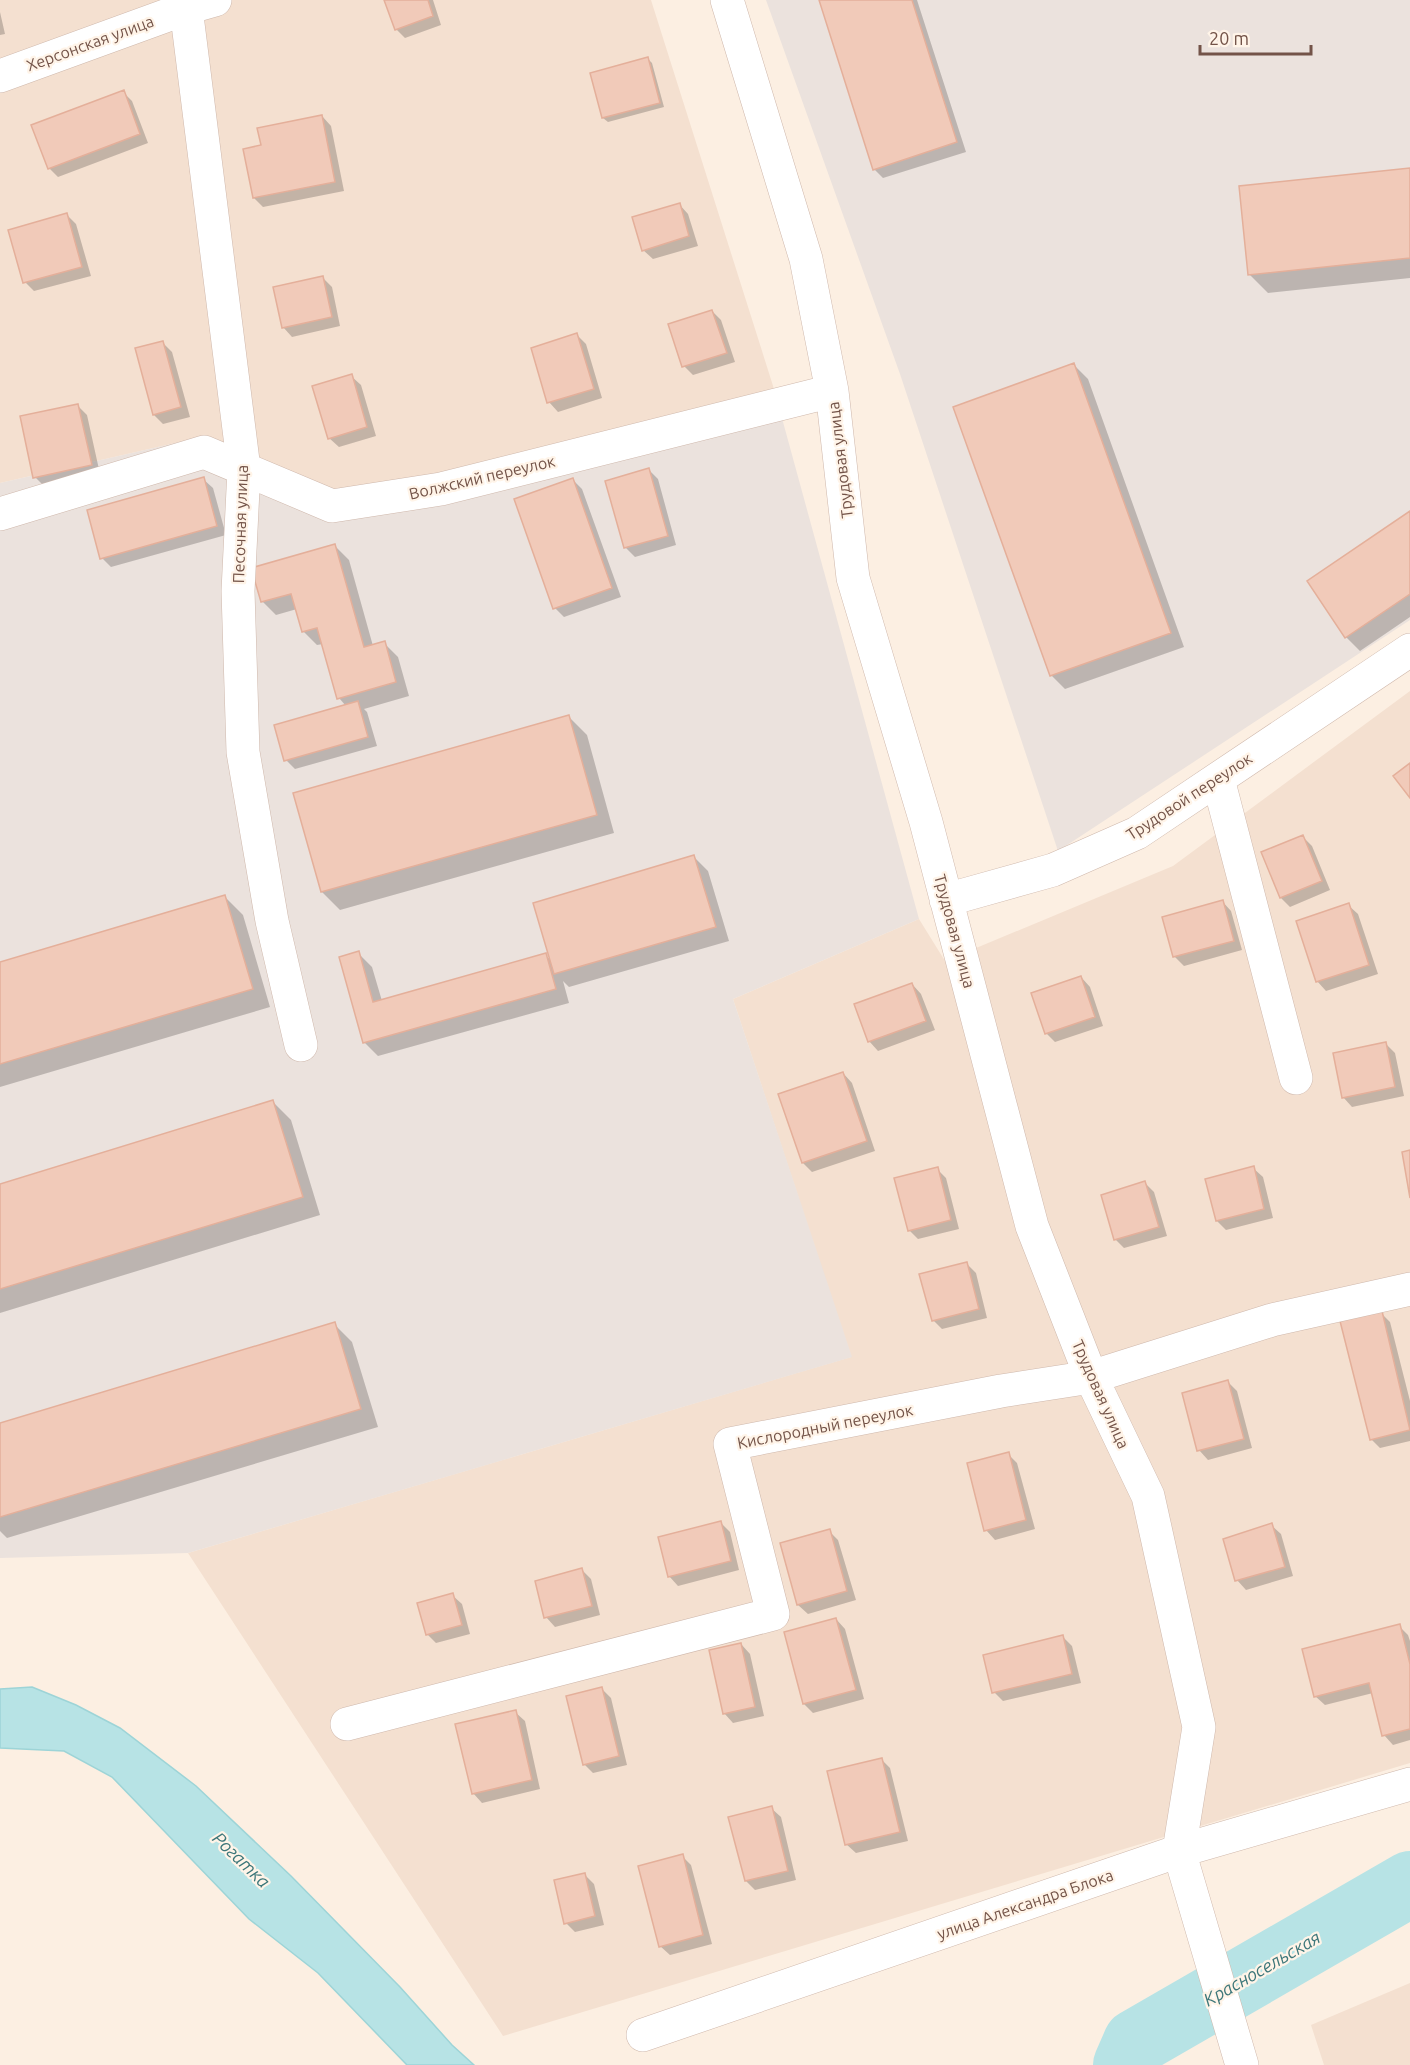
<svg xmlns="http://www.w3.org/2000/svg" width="1410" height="2065" font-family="Ubuntu,sans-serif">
  <rect width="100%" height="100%" fill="#fcefe2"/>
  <path fill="#f4e0d0" d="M0 0H651L774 389 447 473 332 493 206 436 0 483Z
    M1410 691V1763L503 2036 188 1553 851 1357 733 999 919 919 945 961 1173 866Z
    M1410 1983V2065H1324L1311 2025Z"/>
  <path fill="#ebe2dd" d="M766 0H1410V620L1058 851 900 374Z
    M774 389 919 919 733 999 852 1357 188 1553 0 1558V483L206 436 332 493 447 473Z"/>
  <path fill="#b7e3e5" stroke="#9dd4d7" stroke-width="1.5" d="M32 1687 76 1705 120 1728 196 1786 291 1876 400 1987 452 2045 474 2065H407L318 1973 249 1919 112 1777 64 1751 0 1748V1689Z"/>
  <path fill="#0003" d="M386 0H433L441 25 405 38 396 29Z
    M821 0H917L966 152 883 178 874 169Z
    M0 12 5 34 0 35Z
    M648 59 652 63 664 107 608 122 603 118Z
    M123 92 132 101 148 143 58 177 49 168Z
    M322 116 331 126 344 191 263 207 254 198 263 147Z
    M1410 169V278L1268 293 1250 275Z
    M679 204 688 214 698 246 653 259 643 250Z
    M67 215 76 224 91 276 34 291 25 282Z
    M323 278 332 287 340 326 292 337 283 327Z
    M712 311 721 320 735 362 693 375 684 366Z
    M577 335 586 344 602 398 558 412 549 402Z
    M163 343 172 352 190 417 163 424 154 415Z
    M1074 365 1088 379 1184 647 1065 689 1051 675Z
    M351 376 361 385 376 436 339 447 329 438Z
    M78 406 87 415 100 474 44 486 35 477Z
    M649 470 658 479 676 545 635 557 626 548Z
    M203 479 213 488 226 535 111 567 102 558Z
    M573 480 582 489 621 597 564 617 555 608Z
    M1410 513V617L1360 651 1346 637Z
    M335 546 349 560 373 646 384 643 398 657 409 696 364 709 367 712 377 746 295 769 286 760 346 706 339 698 323 644 317 645 303 631 297 609 276 615 262 601Z
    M569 717 587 735 614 833 340 910 322 892 295 794Z
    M1303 837 1312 846 1330 890 1290 907 1281 898Z
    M694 857 708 871 729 941 569 987 563 981 569 1003 378 1056 364 1042 358 953 372 967 382 1001 545 955 552 961Z
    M225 897 243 915 270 1007 0 1087V963Z
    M1222 901 1231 911 1242 950 1184 966 1174 956Z
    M1348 905 1358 914 1378 974 1326 991 1317 981Z
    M1081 977 1090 987 1103 1026 1055 1042 1046 1033Z
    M912 984 921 994 935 1030 878 1051 869 1041Z
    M1385 1043 1395 1053 1404 1096 1352 1107 1343 1097Z
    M843 1073 852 1083 875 1151 812 1172 803 1163 780 1095Z
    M273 1102 291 1120 320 1215 0 1313V1185Z
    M1253 1168 1263 1177 1273 1218 1226 1230 1217 1221Z
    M937 1169 946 1178 959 1229 918 1239 909 1230Z
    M1145 1183 1154 1192 1167 1236 1124 1248 1115 1239Z
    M966 1263 976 1273 987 1318 942 1329 933 1320Z
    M1381 1313 1390 1322 1410 1401V1441L1380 1448 1371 1439Z
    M334 1324 352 1342 378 1427 7 1538 0 1531V1424Z
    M1228 1382 1237 1391 1252 1448 1208 1460 1199 1450Z
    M1008 1454 1017 1463 1035 1529 995 1540 986 1530Z
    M721 1523 730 1532 739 1570 678 1586 669 1576Z
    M1271 1525 1281 1534 1293 1576 1246 1590 1237 1580Z
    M829 1531 838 1540 856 1600 808 1614 798 1605Z
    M582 1570 591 1579 600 1615 555 1627 546 1617Z
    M452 1595 462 1604 470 1634 436 1643 427 1634Z
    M836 1619 845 1629 864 1699 813 1713 804 1704Z
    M1399 1626 1408 1635 1410 1641V1740L1393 1745 1384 1735 1373 1693 1325 1705 1315 1696Z
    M1063 1637 1072 1646 1081 1683 1003 1701 994 1692Z
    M741 1644 750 1654 764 1716 733 1723 724 1713Z
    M602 1689 611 1698 627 1765 593 1773 584 1764Z
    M515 1712 525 1721 540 1789 482 1803 473 1793Z
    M881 1759 890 1768 908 1841 856 1853 846 1844Z
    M771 1808 781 1817 796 1880 755 1890 746 1881Z
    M682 1856 691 1865 712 1944 670 1955 660 1946Z
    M585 1875 594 1884 604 1925 575 1932 566 1923Z"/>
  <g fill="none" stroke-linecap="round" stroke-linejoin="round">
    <path stroke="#b7e3e5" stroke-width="66" d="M1126 2065 1136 2042 1410 1884"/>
  </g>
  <path fill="#f1cab9" stroke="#e4af9a" stroke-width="1.5" d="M384 0H428L433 16 395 30Z
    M819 0H912L957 142 873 170Z
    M648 57 660 103 602 118 590 73Z
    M124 90 140 134 48 169 31 125Z
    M322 115 335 182 253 198 243 149 261 145 257 128Z
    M1410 168V258L1248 275 1239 186Z
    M680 203 689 236 642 251 632 217Z
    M67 213 82 267 23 283 8 230Z
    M323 276 332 317 282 328 273 287Z
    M712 310 727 353 682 367 668 324Z
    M577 333 594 389 547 403 531 348Z
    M163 341 181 407 153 415 135 348Z
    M1074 363 1171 633 1050 676 953 407Z
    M352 374 367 427 328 439 312 386Z
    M78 404 92 465 33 478 20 416Z
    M649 468 668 536 624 548 605 481Z
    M204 477 217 526 100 559 87 510Z
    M573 478 612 588 553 609 514 499Z
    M1410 511V594L1345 638 1307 581Z
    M335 544 364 647 385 641 396 682 337 699 317 628 302 632 291 594 261 602 251 568Z
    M358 701 368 737 284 761 274 725Z
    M569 715 597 815 321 892 293 793Z
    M1410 763V798L1393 776Z
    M1303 835 1322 881 1280 898 1261 852Z
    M694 855 716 927 554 974 533 903Z
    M225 895 253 989 0 1064V962Z
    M1223 900 1234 941 1173 957 1162 917Z
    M1349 903 1369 965 1316 982 1296 921Z
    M359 951 373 1002 546 953 556 989 363 1043 339 957Z
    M1081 976 1095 1017 1045 1034 1031 993Z
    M912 983 926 1021 868 1042 854 1004Z
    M1386 1042 1395 1087 1342 1098 1333 1053Z
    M843 1072 867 1141 802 1163 778 1094Z
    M273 1100 303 1197 0 1289V1184Z
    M1410 1150V1198L1402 1152Z
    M1254 1166 1264 1209 1216 1221 1205 1179Z
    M938 1167 951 1220 908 1231 894 1178Z
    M1145 1181 1159 1227 1114 1240 1101 1195Z
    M967 1262 979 1309 932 1321 919 1274Z
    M1382 1311 1410 1430 1370 1440 1340 1321Z
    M335 1322 361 1409 0 1517V1423Z
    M1228 1380 1244 1439 1197 1451 1182 1393Z
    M1009 1452 1026 1520 984 1531 967 1463Z
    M721 1521 731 1561 668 1577 658 1537Z
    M1272 1523 1285 1567 1235 1581 1223 1539Z
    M830 1529 847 1591 797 1605 780 1543Z
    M582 1568 592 1606 544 1618 535 1581Z
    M453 1593 462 1625 426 1635 417 1603Z
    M836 1618 856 1690 803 1704 784 1632Z
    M1400 1624 1410 1664V1729L1382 1736 1369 1683 1314 1697 1302 1649Z
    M1063 1635 1072 1674 992 1693 983 1655Z
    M741 1643 755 1707 723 1714 709 1650Z
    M602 1687 619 1756 583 1765 566 1696Z
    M516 1710 532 1780 472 1794 455 1724Z
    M882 1758 900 1832 845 1845 827 1771Z
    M772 1806 788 1871 745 1881 728 1817Z
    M683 1854 703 1935 659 1947 638 1866Z
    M585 1873 595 1916 564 1924 554 1880Z"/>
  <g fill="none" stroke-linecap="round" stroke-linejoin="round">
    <defs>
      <path id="minor" d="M185 0 244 469 238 591 243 752 272 921 301 1045
        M727 0 806 259 832 391 853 578 926 822 1032 1226 1091 1377 1148 1496 1199 1727 1179 1851 1242 2065
        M0 76 187 8 215 0
        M0 514 204 452 332 506 441 489 832 391
        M1218 779 1296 1078
        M946 900 1053 870 1137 833 1410 650
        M347 1724 773 1614 730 1444 1001 1391 1091 1377 1272 1320 1410 1289
        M643 2035 1179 1851 1410 1784"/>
    </defs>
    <use href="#minor" stroke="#cfb8ac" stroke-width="34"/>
    <use href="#minor" stroke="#fff" stroke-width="33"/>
  </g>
  <g text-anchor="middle" stroke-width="4.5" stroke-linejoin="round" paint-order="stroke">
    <g font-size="16" fill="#735348" stroke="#fff4e8">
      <text transform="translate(90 43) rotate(-20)" y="6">Херсонская улица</text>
      <text transform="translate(840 460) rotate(-97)" y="6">Трудовая улица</text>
      <text transform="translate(482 477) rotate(-13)" y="6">Волжский переулок</text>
      <text transform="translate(240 524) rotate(-88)" y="6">Песочная улица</text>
      <text transform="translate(1189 796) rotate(-33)" y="6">Трудовой переулок</text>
      <text transform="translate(955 931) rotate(75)" y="6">Трудовая улица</text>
      <text transform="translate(1101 1394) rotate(66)" y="6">Трудовая улица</text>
      <text transform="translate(825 1426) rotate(-11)" y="6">Кислородный переулок</text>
      <text transform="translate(1025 1904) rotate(-19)" y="6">улица Александра Блока</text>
    </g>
    <g font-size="18" font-style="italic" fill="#3c7679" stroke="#fff4e8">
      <text transform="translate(241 1860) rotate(44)" y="6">Рогатка</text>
      <text transform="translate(1262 1969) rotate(-30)" y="6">Красносельская</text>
    </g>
  </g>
  <path d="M1200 45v9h111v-9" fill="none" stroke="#735348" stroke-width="3"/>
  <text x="1209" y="45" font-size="18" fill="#735348" stroke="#fff4e8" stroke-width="4.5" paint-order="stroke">20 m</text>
</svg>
